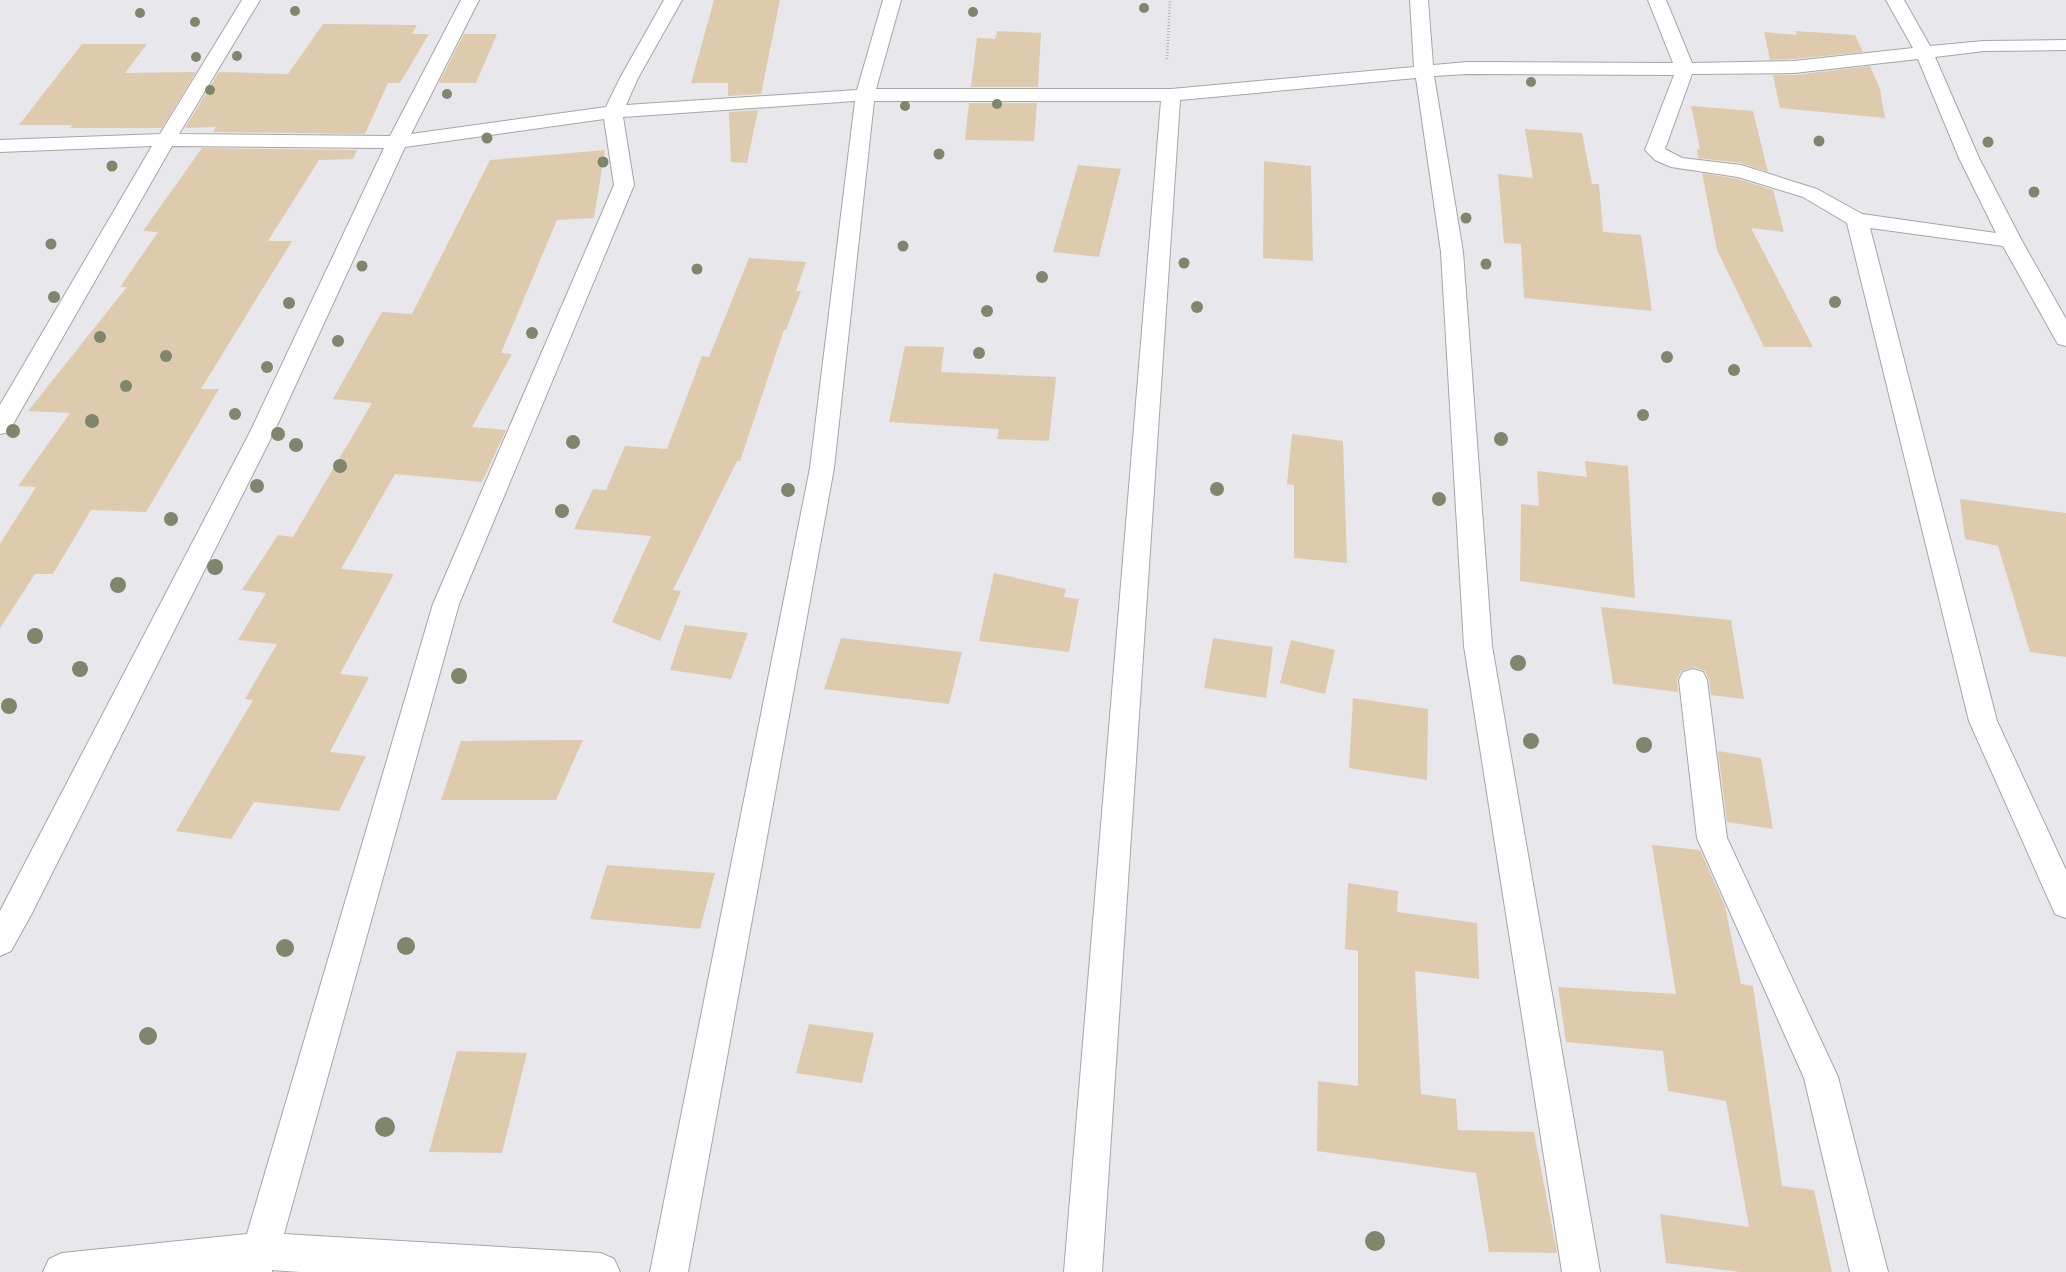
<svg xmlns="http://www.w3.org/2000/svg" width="2066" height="1272" font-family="Inter,sans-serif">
  <rect width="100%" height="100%" fill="#e8e8ec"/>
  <path fill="#decaad" d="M714 0H780L761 94 728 96V83H691Z
    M323 24 417 25 412 34H429L400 83H388L365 134 213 132 216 127 185 128 219 72 288 74Z
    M997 31 1041 33 1038 87H971L977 38 995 39Z
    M1795 31 1855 35 1863 52 1794 59 1770 60 1764 32 1797 35Z
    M464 34H497L476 83H439Z
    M82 44H147L125 73 196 72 162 128H70L73 125H19Z
    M1870 66 1880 89 1885 118 1780 108 1773 75H1794Z
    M969 103H1037L1034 141 965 140Z
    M1691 106 1753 111 1768 172 1741 163 1698 158 1697 150 1700 149Z
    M758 110 747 163 731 162 729 112Z
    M1525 129 1582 133 1592 184H1599L1603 232 1641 235 1652 311 1524 298 1521 244 1504 243 1498 174 1533 178Z
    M202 148 357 150 353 159 319 160 268 241H292L201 389H219L146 512 91 510 53 574H35L0 628V544L36 487 18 486 70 413 28 411 127 287H120L158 232 143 231Z
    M605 150 594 218 557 220 501 353 512 354 472 427 506 430 482 482 395 474 341 569 394 574 340 674 369 677 330 752 366 756 339 811 254 802 231 839 176 831 253 700 245 699 277 644 238 640 266 593 242 590 278 535 293 537 372 403 333 399 382 312 412 314 490 160Z
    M1264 161 1311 166 1313 261 1263 258Z
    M1078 165 1121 169 1099 257 1053 252Z
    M1702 173 1738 179 1773 190 1784 232 1751 228 1813 347H1764L1717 250Z
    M749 258 806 262 796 291H801L786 330H784L740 461H737L673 590 681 591 660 641 612 622 651 536 574 529 593 489 606 490 625 446 667 449 702 356 709 357Z
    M905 346 944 347 941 372 1056 377 1049 441 997 439 999 429 889 422Z
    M1292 434 1343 441 1347 563 1294 558V485L1287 484Z
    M1585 461 1628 466 1635 598 1520 581 1521 504 1539 506 1537 471 1587 477Z
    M1960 499 2066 513V657L2030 652 1998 546 1965 539Z
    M994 573 1066 589 1064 597 1079 599 1069 652 979 641Z
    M1601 607 1731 620 1744 699 1711 695 1709 680 1705 671 1694 667 1681 671 1677 680 1678 692 1613 684Z
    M685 625 748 633 731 679 670 670Z
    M841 638 962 652 949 704 824 689Z
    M1213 638 1273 647 1266 698 1204 688Z
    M1291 640 1335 650 1325 694 1280 683Z
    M1353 698 1428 709 1427 780 1349 768Z
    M583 740 556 800H441L461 741Z
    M1718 751 1761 758 1773 829 1727 822Z
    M1652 845 1700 850 1725 906 1741 984 1753 986 1782 1186 1814 1190 1832 1272H1741L1666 1263 1660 1214 1749 1227 1726 1101 1668 1091 1663 1051 1566 1042 1558 987 1676 994Z
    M607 865 715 873 700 929 590 919Z
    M1348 883 1398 891 1397 912 1477 923 1479 979 1415 971 1421 1094 1456 1099 1458 1130 1534 1132 1557 1253 1489 1252 1476 1173 1317 1151 1318 1081 1358 1086V951L1345 949Z
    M809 1024 874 1033 862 1083 796 1073Z
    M457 1051 527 1053 502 1153 429 1152Z"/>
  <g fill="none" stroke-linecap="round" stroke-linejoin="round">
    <defs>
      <path id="minor" d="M242 0H260L179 134 390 136 461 0H479L411 134 606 107 620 78 664 0H682L638 78 626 105 857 90 883 0H901L876 89H1171L1414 67 1410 0H1428L1433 65 1467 62 1673 63 1648 0H1666L1692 63 1794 61 1913 48 1886 0H1904L1930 46 1984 41 2066 40V50L1984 51 1935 57 1979 158 2022 241 2066 319V346L2058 344 2055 339 2003 246 1870 228 1997 721 2066 870V918L2055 914 1969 721 1847 223 1803 197 1738 177 1671 167 1655 160 1645 150 1674 75 1467 74 1434 76 1463 252 1492 646 1600 1272H1562L1464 646 1441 252 1416 78 1180 100 1102 1272H1064L1161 101H874L834 468 688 1272H650L810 468 855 101 623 117 634 185 459 604 284 1234 601 1253 614 1259 620 1272H300L272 1270V1272H43L49 1259 62 1253 247 1234 433 604 614 185 604 119 405 147 274 432 31 915 11 951 0 956V911L250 432 384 148 172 146 12 426 9 432 0 434V405L152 146 0 152V140L160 134ZM1918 59 1959 158 1996 233 1862 214 1817 189 1741 165 1682 158 1665 149 1692 74 1794 73Z
        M1693 669 1703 672 1707 680 1727 838 1838 1077 1888 1272H1850L1804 1078 1697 838 1679 680 1683 672Z"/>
    </defs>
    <use href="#minor" stroke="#a6a6a9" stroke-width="2"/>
    <path stroke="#808082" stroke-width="2.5" stroke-dasharray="0.5 2.5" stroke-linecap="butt" d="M1167 59 1170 0"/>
    <use href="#minor" fill="#fff" fill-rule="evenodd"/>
  </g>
  <g fill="#7e876c">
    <circle cx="1144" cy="8" r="5"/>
    <circle cx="295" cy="11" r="5"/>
    <circle cx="973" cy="12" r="5"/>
    <circle cx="140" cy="13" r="5"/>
    <circle cx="195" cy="22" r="5"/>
    <circle cx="237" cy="56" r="5"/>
    <circle cx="196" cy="57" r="5"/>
    <circle cx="1531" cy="82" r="5"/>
    <circle cx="210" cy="90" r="5"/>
    <circle cx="447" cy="94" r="5"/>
    <circle cx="997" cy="104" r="5"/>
    <circle cx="905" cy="106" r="5"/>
    <circle cx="487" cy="138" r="5.5"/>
    <circle cx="1819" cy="141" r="5.5"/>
    <circle cx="1988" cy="142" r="5.5"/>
    <circle cx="939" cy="154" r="5.5"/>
    <circle cx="603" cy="162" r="5.5"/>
    <circle cx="112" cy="166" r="5.5"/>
    <circle cx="2034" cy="192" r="5.5"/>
    <circle cx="1466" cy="218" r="5.5"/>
    <circle cx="51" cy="244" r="5.5"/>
    <circle cx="903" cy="246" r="5.5"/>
    <circle cx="1184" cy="263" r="5.5"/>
    <circle cx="1486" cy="264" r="5.5"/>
    <circle cx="362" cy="266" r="5.5"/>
    <circle cx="697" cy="269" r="5.5"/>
    <circle cx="1042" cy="277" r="6"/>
    <circle cx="54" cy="297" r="6"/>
    <circle cx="1835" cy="302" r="6"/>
    <circle cx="289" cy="303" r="6"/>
    <circle cx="1197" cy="307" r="6"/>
    <circle cx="987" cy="311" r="6"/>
    <circle cx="532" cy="333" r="6"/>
    <circle cx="100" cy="337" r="6"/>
    <circle cx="338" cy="341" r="6"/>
    <circle cx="979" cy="353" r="6"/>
    <circle cx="166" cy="356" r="6"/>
    <circle cx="1667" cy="357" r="6"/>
    <circle cx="267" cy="367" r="6"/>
    <circle cx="1734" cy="370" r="6"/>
    <circle cx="126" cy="386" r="6"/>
    <circle cx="235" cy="414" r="6"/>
    <circle cx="1643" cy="415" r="6"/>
    <circle cx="92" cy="421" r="7"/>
    <circle cx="13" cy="431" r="7"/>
    <circle cx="278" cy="434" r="7"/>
    <circle cx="1501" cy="439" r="7"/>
    <circle cx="573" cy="442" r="7"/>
    <circle cx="296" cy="445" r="7"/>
    <circle cx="340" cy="466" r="7"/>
    <circle cx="257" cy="486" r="7"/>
    <circle cx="1217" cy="489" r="7"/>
    <circle cx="788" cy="490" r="7"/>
    <circle cx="1439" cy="499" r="7"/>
    <circle cx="562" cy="511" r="7"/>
    <circle cx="171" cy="519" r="7"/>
    <circle cx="215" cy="567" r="8"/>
    <circle cx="118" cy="585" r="8"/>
    <circle cx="35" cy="636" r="8"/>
    <circle cx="1518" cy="663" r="8"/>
    <circle cx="80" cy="669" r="8"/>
    <circle cx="459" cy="676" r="8"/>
    <circle cx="9" cy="706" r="8"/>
    <circle cx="1531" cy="741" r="8"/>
    <circle cx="1644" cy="745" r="8"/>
    <circle cx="406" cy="946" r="9"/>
    <circle cx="285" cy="948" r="9"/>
    <circle cx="148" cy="1036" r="9"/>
    <circle cx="385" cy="1127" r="10"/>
    <circle cx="1375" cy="1241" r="10"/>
  </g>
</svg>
